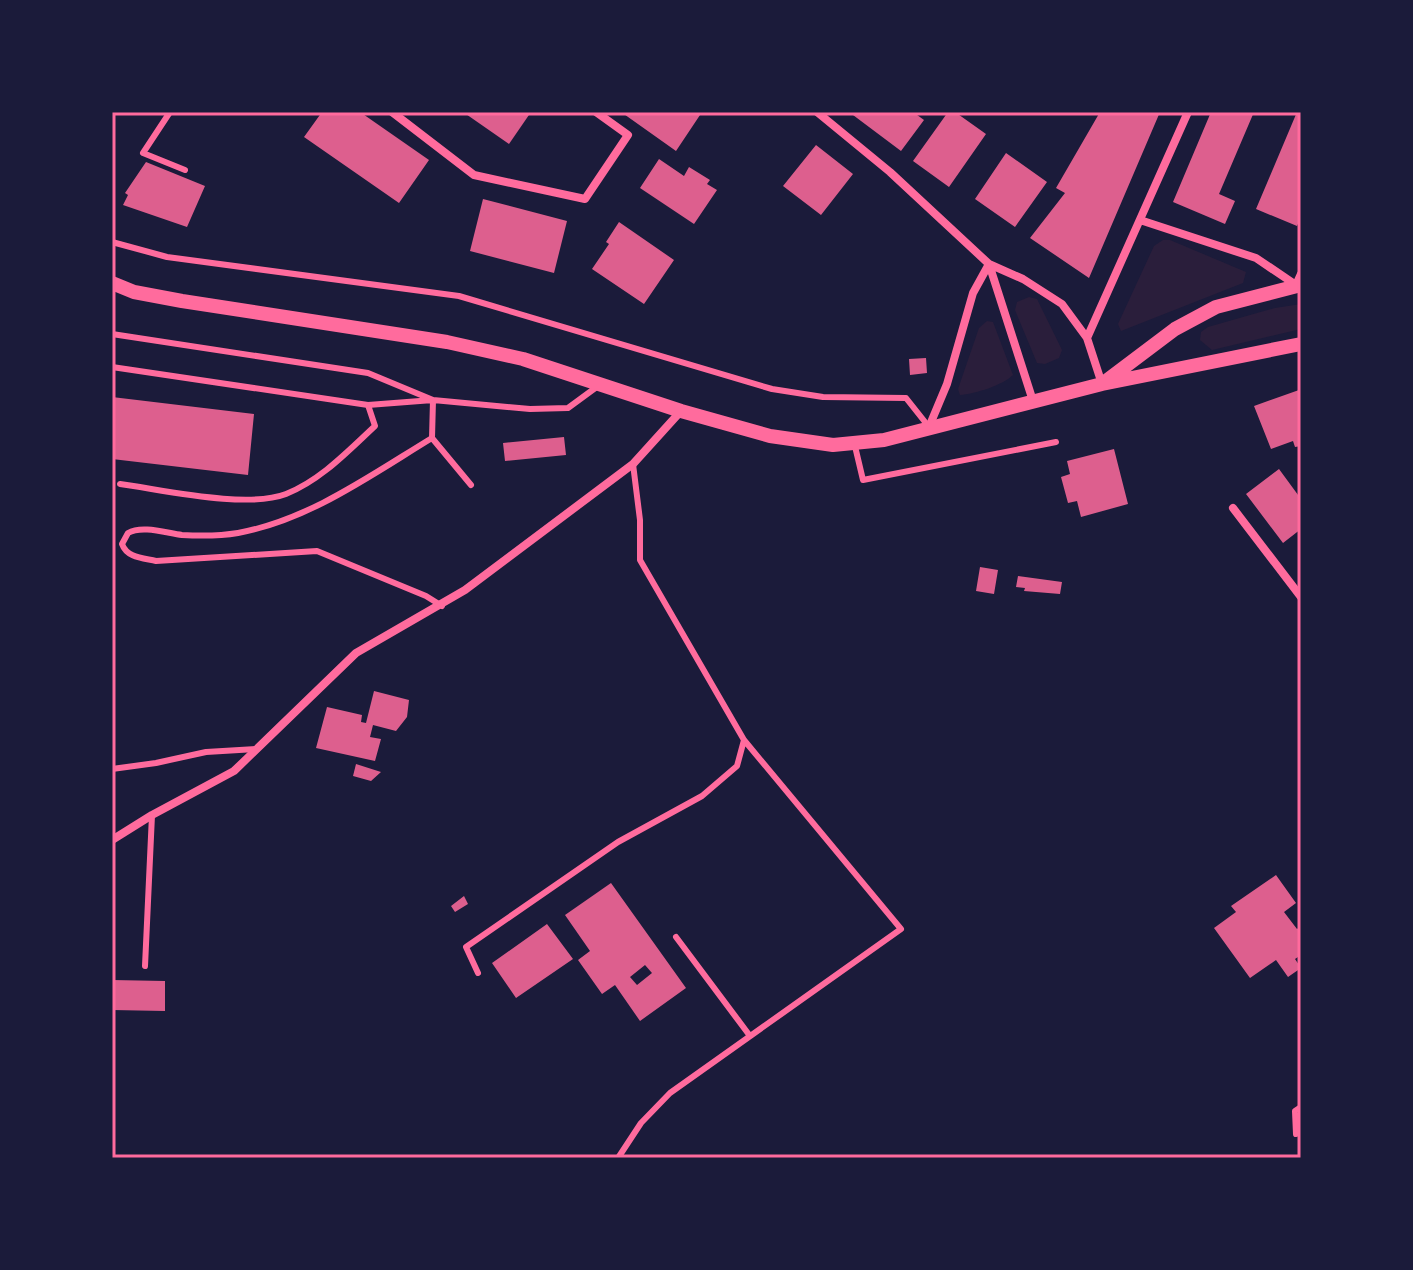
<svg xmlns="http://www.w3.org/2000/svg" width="1413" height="1270" font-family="'Work Sans',sans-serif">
  <rect width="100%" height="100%" fill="#1b1b3a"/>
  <path fill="#2a1e3b" d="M1163 240H1170L1246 272 1243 283 1121 331 1118 324 1154 246Z
    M1029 297 1037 299 1062 350 1059 358 1045 364 1037 363 1015 310 1017 302Z
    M1301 304V329L1212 350 1200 340 1201 332 1208 327 1275 308Z
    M987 321 993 322 1013 375C1003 385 975 394 960 395L958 389 979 328Z"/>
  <path fill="#dd5f8e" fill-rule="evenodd" d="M322 112H360L429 160 399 203 304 137Z
    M463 112H531L509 144Z
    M621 112H702L676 151Z
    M849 112H913L924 120 901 151Z
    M948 112H955L986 134 949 187 913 161Z
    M1100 112H1160L1089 278 1030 238 1065 193 1056 188Z
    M1211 112H1254L1219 194 1235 201 1225 224 1173 202Z
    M1297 112H1301V217L1297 226 1256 209Z
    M816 145 853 174 821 215 783 186Z
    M1006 153 1047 182 1015 227 975 199Z
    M659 159 684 176 689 167 710 180 707 184 717 190 694 224 640 188Z
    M146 162 205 186 187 227 123 205 128 195 125 193Z
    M483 199 567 221 554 273 470 251Z
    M619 222 674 260 644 304 592 269 609 244 606 242Z
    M926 358 927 373 910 375 909 359Z
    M1299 390 1301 446 1295 447 1293 441 1271 449 1254 406Z
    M112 397 254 414 248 475 112 459Z
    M564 437 566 455 505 461 503 443Z
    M1114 449 1128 504 1081 517 1077 501 1068 503 1061 477 1070 474 1067 461Z
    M1279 469 1301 499V529L1283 543 1246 494Z
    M980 567 998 570 994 594 976 591Z
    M1018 576 1062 582 1060 594 1024 591 1025 588 1016 587Z
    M374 691 409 700 407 717 396 731 373 725 370 737 381 739 375 761 316 748 327 707 362 715 361 722 366 723Z
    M356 764 381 772 371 781 353 776Z
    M1276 875 1296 903 1284 912 1297 929 1301 926V955L1295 959 1301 968 1288 977 1276 960 1250 978 1214 928 1236 912 1231 906Z
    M611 883 686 988 640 1021 615 985 602 994 578 960 590 951 565 915ZM645 965 652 973 637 985 630 977Z
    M464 896 468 904 455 912 451 906Z
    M547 924 573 959 516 998 492 963Z
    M112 980 165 981V1011L112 1010Z"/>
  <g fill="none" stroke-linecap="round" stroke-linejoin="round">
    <path stroke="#ff6b9d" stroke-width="6" d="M170 112 143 153 185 170
      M112 242 167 257 459 296 772 389 823 397 906 398 929 427
      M112 334 368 373 433 400 530 409 568 408 598 386
      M112 367 368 405
      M432 438C371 475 309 520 238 533 220 536 200 536 182 535 166 533 142 525 128 533L122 544C127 558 143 558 156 561L317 551 426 596 442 606
      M854 442 863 480 1056 442
      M120 484C164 490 247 509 286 494 321 480 348 451 375 426L368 405 433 400 432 438 471 485
      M112 769 156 763 206 752 257 749
      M676 937 750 1036
      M145 966 152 815
      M478 973 466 947 618 842 702 796 737 766 744 740
      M1296 1134 1295 1111 1301 1107
      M618 1158 641 1123 670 1093 901 929 744 740 640 560V520L633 464"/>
    <path stroke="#ff6b9d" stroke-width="8" d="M392 112 474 175 585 199 628 135 596 112
      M817 112 890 172 989 264 1023 279 1062 304 1087 338 1102 384
      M1140 220 1256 258 1296 285 1301 274
      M989 264 1033 401
      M1087 338 1188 112
      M929 427 947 384 973 293 989 264
      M1233 508 1301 597
      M112 840 152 815 234 771 356 653 465 590 633 464 681 411"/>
    <path stroke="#ff6b9d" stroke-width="14" d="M112 283 134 292 182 301 447 342 523 359 681 411 770 436 833 445 884 440 1102 384 1301 344
      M1106 381 1175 329 1216 307 1301 285"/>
  </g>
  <rect width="1413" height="1270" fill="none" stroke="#1b1b3a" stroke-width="228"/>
  <rect x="114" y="114" width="1185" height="1042" fill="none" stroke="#ff6b9d" stroke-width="3"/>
</svg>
